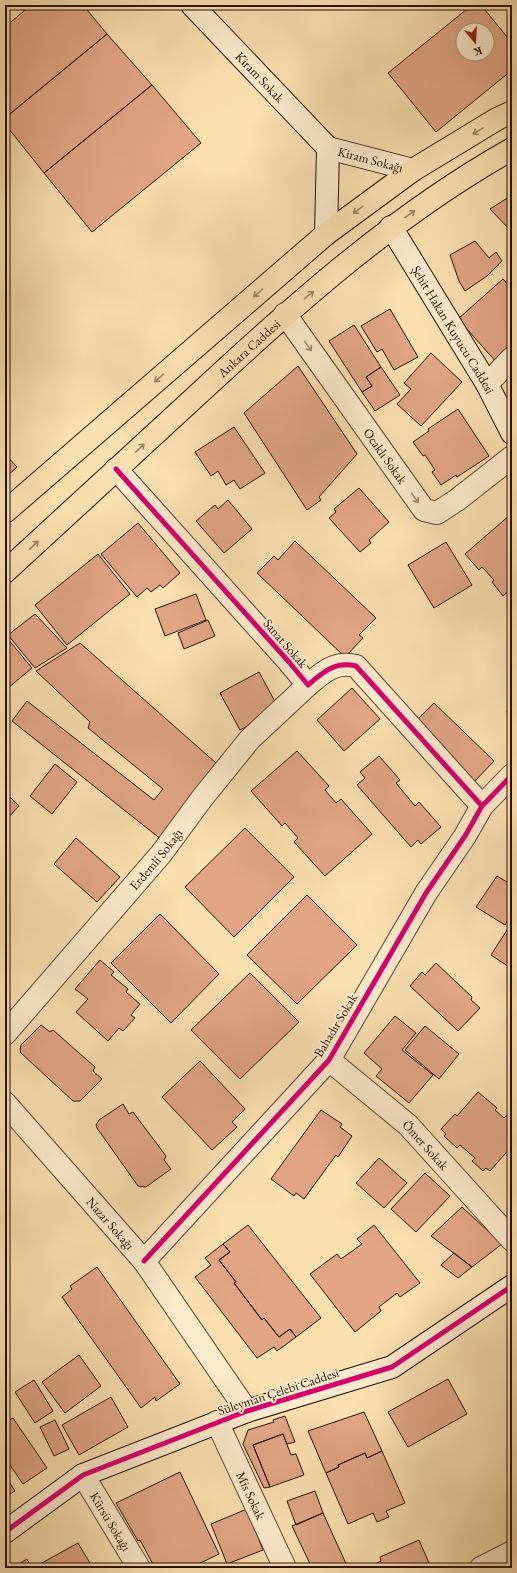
<svg xmlns="http://www.w3.org/2000/svg" width="517" height="1573" font-family="'EB Garamond',serif">
  <rect width="100%" height="100%" fill="#fadfb0"/>
  <filter id="stains"><feTurbulence type="fractalNoise" baseFrequency=".005" numOctaves="4"/><feColorMatrix values="0 0 0 0 .2 0 0 0 0 .09 0 0 0 0 .02 0 0 0 .5 -.17"/></filter>
  <radialGradient id="worn" r=".72"><stop offset=".6" stop-color="#630" stop-opacity="0"/><stop offset="1" stop-color="#630" stop-opacity=".3"/></radialGradient>
  <path fill="#e1a584" stroke="#281106" fill-rule="evenodd" d="M31 5H83L107 34 5 118V27Z
    M472 5H481L512 43V70L436 132 388 73ZM463 30H487V54H463Z
    M107 34 152 85 44 173 5 124V118Z
    M152 85 201 143 92 232 44 173Z
    M512 195V232L490 209Z
    M475 241 489 258 496 252 502 261 487 276 465 291 459 281 450 255Z
    M503 279 512 289V351L498 364 458 319Z
    M390 309 418 357 394 370 382 349 377 352 361 326Z
    M354 325 381 367 366 377 372 386 362 392 329 341Z
    M431 353 462 382 421 426 397 404 411 389 404 383Z
    M298 366 357 454 319 497 321 500 307 510 244 413Z
    M381 367 400 395 375 411 362 392 372 386 366 377Z
    M458 409 489 456 457 477 456 475 441 485 432 472 435 470 425 455 423 456 413 442 429 431 428 429Z
    M234 427 265 473 240 489 234 480 226 485 218 471 211 476 195 452Z
    M5 454 17 467 5 478Z
    M359 488 389 522 369 540 371 543 360 552 329 518 336 512 334 509Z
    M228 500 252 529 224 553 196 521 215 505 218 509Z
    M511 514 512 515V588L503 596 492 582 494 580 482 567 479 570 465 554Z
    M138 523 180 573 163 588 160 585 151 592 147 588 137 597 101 554Z
    M295 541 376 618 359 635 363 638 345 657 257 573 274 556 278 560Z
    M446 542 472 585 434 608 408 565Z
    M98 554 130 594 67 645 35 605Z
    M196 594 206 620 165 636 155 609Z
    M35 614 67 648 35 668 8 635Z
    M208 620 215 636 184 649 178 633Z
    M7 638 32 668 8 688 5 684V639Z
    M80 643 216 763 162 840 12 721 27 701 154 800 163 789 88 728 90 722 36 671Z
    M259 672 279 709 240 730 220 693Z
    M352 688 380 719 344 751 317 720Z
    M434 703 494 761 473 783 413 724Z
    M512 710V731H511L507 711Z
    M297 751 329 786 325 790 336 803 341 799 372 834 325 876 294 842 298 838 285 823 282 826 251 791Z
    M379 756 400 780 396 783 415 806 419 802 441 827 421 844 418 840 411 847 357 785 365 778 360 772Z
    M55 764 77 782 52 814 30 796Z
    M5 792 19 806 5 821Z
    M245 828 294 877 234 937 185 887Z
    M76 838 120 877 97 902 54 864Z
    M497 876 512 885V914L505 925 476 907Z
    M307 895 357 945 297 1004 247 955Z
    M160 914 219 974 171 1023 111 963Z
    M509 927 512 929V969L491 955Z
    M100 960 114 972 111 975 128 989 126 992 140 1004 131 1015 135 1018 123 1031 119 1028 108 1041 76 1012 88 999 75 989Z
    M436 963 472 997 471 1000 480 1008 458 1031 410 986 422 972 425 975Z
    M250 973 299 1022 240 1079 191 1030Z
    M395 1016 416 1033 402 1050 433 1075 409 1103 376 1076 382 1069 364 1053Z
    M41 1025 50 1032 53 1030 95 1067 93 1071 102 1079 80 1101H73L21 1053 20 1050 21 1045Z
    M425 1026 459 1054 439 1079 405 1050Z
    M200 1061 245 1109 232 1122 237 1127 212 1150 162 1097Z
    M478 1092 497 1108 495 1110 504 1118 507 1115 512 1119V1146L490 1171 486 1168 483 1171 472 1161 475 1158 460 1145 457 1148 444 1136 446 1134 441 1129 455 1114 457 1116Z
    M123 1104 129 1114 133 1112 166 1156 164 1160 171 1169 146 1187 138 1186 97 1128 96 1125 99 1120Z
    M321 1110 342 1124 340 1127 352 1136 338 1157 336 1155 304 1199 296 1193 294 1196 271 1179Z
    M379 1158 407 1183 384 1208 356 1183Z
    M425 1173 450 1196 416 1232 391 1209Z
    M462 1207 502 1244 472 1267 431 1236Z
    M248 1225 321 1318 296 1337 290 1329 279 1337 264 1318 262 1320 234 1283 236 1282 219 1260 230 1252 223 1244Z
    M374 1225 420 1283 400 1297 397 1293 379 1307 381 1311 355 1332 310 1274 337 1254 341 1259 362 1244 357 1239Z
    M223 1244 230 1252 219 1260 236 1282 234 1283 262 1320 264 1318 279 1337 290 1329 296 1337 277 1351 274 1347 257 1358 195 1277 211 1265 205 1258Z
    M454 1253 472 1267 458 1278 441 1265Z
    M97 1267 180 1384 156 1401 155 1397 141 1408 62 1297 72 1289 70 1286Z
    M79 1355 101 1386 65 1413 42 1382Z
    M448 1379 467 1414 408 1447 388 1412Z
    M34 1380 53 1411 35 1423 15 1392Z
    M111 1397 128 1427 79 1455 62 1425Z
    M364 1412 382 1451 367 1458 365 1453 338 1465 339 1467 326 1473 308 1431Z
    M285 1416 295 1442 287 1444 283 1434 253 1445 270 1487 264 1488 243 1444 248 1430 274 1422 273 1420Z
    M13 1418 47 1468 23 1484 5 1458V1423Z
    M55 1420 69 1449 54 1456 40 1427Z
    M283 1434 291 1455 296 1454 304 1475 270 1487 253 1445Z
    M382 1451 405 1503 386 1511 389 1517 377 1522 373 1513 348 1524 326 1473 339 1467 338 1465 365 1453 367 1458Z
    M180 1472 219 1554 190 1568H155L140 1540 138 1541 116 1503Z
    M5 1475 15 1491 5 1497Z
    M315 1491 323 1513 296 1525 287 1501Z
    M247 1509 263 1550 227 1564 211 1524Z
    M323 1513 348 1568H312L292 1526Z
    M419 1540 429 1563 423 1566 424 1568H374L373 1565 381 1561 380 1557Z
    M78 1543 93 1568H42L40 1564Z
    M27 1559 32 1568H12Z"/>
  <g fill="none" stroke-linecap="round" stroke-linejoin="round">
    <defs>
      <g id="street">
        <path id="s1" d="M285 314 424 510 437 513 457 500 512 457"/>
        <path d="M487 384 512 358"/>
        <path d="M116 469 289 662 308 685C323 672 335 661 356 666L482 806"/>
        <path id="s2" d="M5 1034 161 854 203 797 250 739 308 685"/>
        <path id="s3" d="M329 1060 408 1125 512 1240"/>
        <path id="s4" d="M5 1103 144 1261 247 1411"/>
        <path d="M144 1261 329 1060 426 893 465 836 482 806 512 775"/>
        <path id="s5" d="M217 1422 285 1568"/>
        <path id="s6" d="M83 1475 139 1568"/>
        <path d="M481 1568 512 1552"/>
      </g>
      <g id="secondary">
        <path id="s7" d="M192 5 328 148"/>
        <path id="s8" d="M328 148 413 170"/>
        <path id="s9" d="M391 227 487 384 512 433"/>
        <path d="M326 234 328 148"/>
        <path d="M5 1532 83 1475 247 1411 392 1367 512 1286"/>
      </g>
      <g id="primary">
        <path d="M5 512 326 234 413 170 497 119 512 112"/>
        <path id="s10" d="M5 572C72 510 139 449 206 387 301 299 398 213 512 149"/>
      </g>
    </defs>
    <use href="#street" stroke="#5c4430" stroke-width="24"/>
    <use href="#secondary" stroke="#281106" stroke-width="24"/>
    <use href="#primary" stroke="#281106" stroke-width="24"/>
    <use href="#street" stroke="#fceacc" stroke-width="22"/>
    <use href="#secondary" stroke="#fceacc" stroke-width="22"/>
    <use href="#primary" stroke="#fadfb0" stroke-width="22"/>
    <defs>
      <path id="cycleway" d="M116 469 289 662 308 685C323 672 335 661 356 666L482 806
        M144 1261 329 1060 426 893 465 836 482 806 512 775
        M5 1532 83 1475 247 1411 392 1367 512 1286"/>
    </defs>
    <use href="#cycleway" stroke="#fceacc" stroke-width="8"/>
    <use href="#cycleway" stroke="#d6006c" stroke-width="5"/>
  </g>
  <defs><path id="oneway-shaft" d="M-6 0H5M1.5-3L5.5 0L1.5 3" fill="none" stroke-width="1.6" stroke-linecap="round" stroke-linejoin="round"/></defs>
  <g stroke="#9c8264">
    <use href="#oneway-shaft" transform="translate(478 131) rotate(149)"/>
    <use href="#oneway-shaft" transform="translate(358 210) rotate(143)"/>
    <use href="#oneway-shaft" transform="translate(410 214) rotate(-35)"/>
    <use href="#oneway-shaft" transform="translate(258 293) rotate(139)"/>
    <use href="#oneway-shaft" transform="translate(309 295) rotate(-39)"/>
    <use href="#oneway-shaft" transform="translate(159 378) rotate(139)"/>
    <use href="#oneway-shaft" transform="translate(140 448) rotate(-43)"/>
    <use href="#oneway-shaft" transform="translate(34 545) rotate(-43)"/>
  </g>
  <g stroke="#9d8873">
    <use href="#oneway-shaft" transform="translate(308 346) rotate(55)"/>
    <use href="#oneway-shaft" transform="translate(415 498) rotate(55)"/>
  </g>
  <g text-anchor="middle" stroke-width="3.5" stroke-linejoin="round" paint-order="stroke">
    <g font-size="13" fill="#281106" stroke="#fceacc">
      <text dy="5" stroke="none"><textPath href="#s7" startOffset="99">Kiram Sokak</textPath></text>
      <text dy="5" stroke="none"><textPath href="#s8" startOffset="44">Kiram Sokağı</textPath></text>
      <text dy="5" stroke="none"><textPath href="#s9" startOffset="120">Şehit Hakan Kuyucu Caddesi</textPath></text>
      <text dy="5" stroke="none"><textPath href="#s10" startOffset="331">Ankara Caddesi</textPath></text>
      <text dy="5" stroke="none"><textPath href="#s1" startOffset="174">Ocaklı Sokak</textPath></text>
      <text transform="translate(286 643) rotate(49)" y="5">Sanat Sokak</text>
      <text dy="5" stroke="none"><textPath href="#s2" startOffset="231">Erdemli Sokağı</textPath></text>
      <text transform="translate(335 1025) rotate(-59)" y="5">Bahadır Sokak</text>
      <text dy="5" stroke="none"><textPath href="#s3" startOffset="129">Ömer Sokak</textPath></text>
      <text dy="5" stroke="none"><textPath href="#s4" startOffset="160">Nazar Sokağı</textPath></text>
      <text transform="translate(278 1391) rotate(-18)" y="5">Süleyman Çelebi Caddesi</text>
      <text dy="5" stroke="none"><textPath href="#s5" startOffset="81">Mis Sokak</textPath></text>
      <text dy="5" stroke="none"><textPath href="#s6" startOffset="54">Kürsü Sokağı</textPath></text>
    </g>
  </g>
  <rect width="517" height="1573" fill="none" stroke="#fadfb0" stroke-width="20"/>
  <rect x="6" y="6" width="505" height="1561" fill="none" stroke="#281106" stroke-width="2"/>
  <rect x="10" y="10" width="497" height="1553" fill="none" stroke="#281106"/>
  <g transform="translate(475 42) rotate(162)"><circle r="19" fill="#fceacc" stroke="#a7937d"/>
  <path d="M0-3L7 15L0 10L-7 15Z" fill="#8f2418"/>
  <text y="-6" font-size="11" font-weight="bold" text-anchor="middle" fill="#281106">K</text>
  </g>
  <rect width="100%" height="100%" filter="url(#stains)"/>
  <rect width="100%" height="100%" fill="url(#worn)"/>
</svg>
